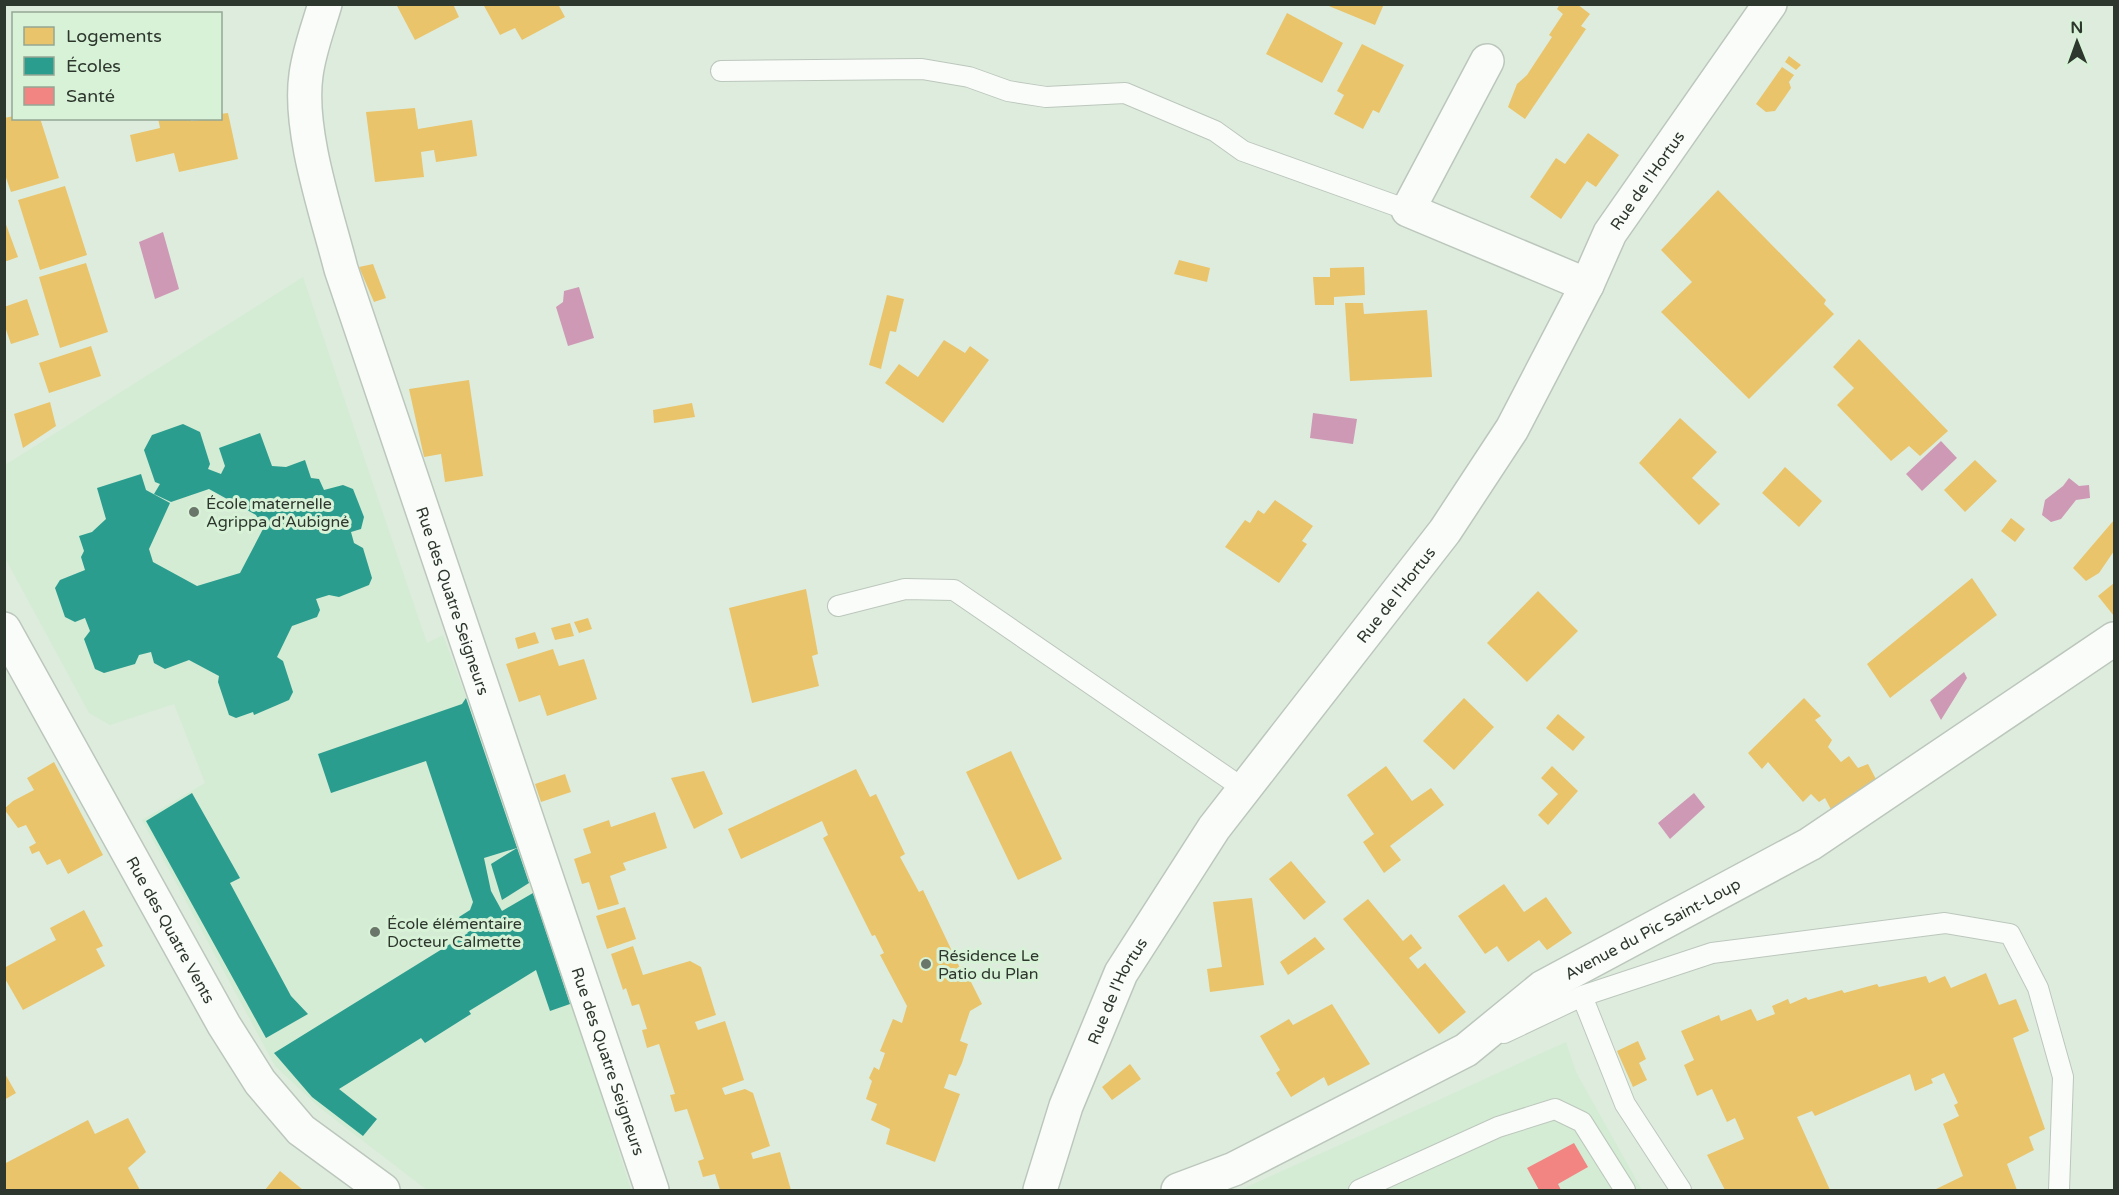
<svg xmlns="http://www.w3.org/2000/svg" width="2119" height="1195" font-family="'Varela Round',sans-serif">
  <rect width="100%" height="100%" fill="#deecde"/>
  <path fill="#d4ebd4" d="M303 277 427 643 443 635 463 689 575 1013 631 1190H427L320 1108 275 1066 142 820 205 783 174 704 110 725 89 713 5 558V465Z
    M1566 1042 1576 1072 1642 1190H1240Z"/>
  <path fill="#ce99b5" d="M163 232 179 289 155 299 139 242Z
    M579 287 594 338 568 346 556 307 563 302 564 291Z
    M1313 413 1357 419 1353 444 1310 438Z
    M1941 441 1957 458 1922 491 1906 474Z
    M2069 478 2079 486 2089 485 2090 498 2076 500 2061 519 2051 522 2042 515 2045 500 2063 486Z
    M1964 672 1967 678 1941 720 1930 700Z
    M1694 793 1705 807 1670 839 1658 823Z"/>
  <path fill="#e9c46a" d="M396 4H453L459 17 415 40Z
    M483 4H558L565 17 522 40 515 28 500 35Z
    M1324 4H1384L1375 25Z
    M1560 4H1577L1590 14 1581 26 1586 29 1525 119 1508 107 1517 84 1527 75 1552 37 1549 35 1563 14 1557 9Z
    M1287 13 1343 43 1322 83 1266 54Z
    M1362 44 1404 65 1379 113 1373 110 1363 129 1334 114 1344 95 1337 91Z
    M1789 56 1801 65 1796 70 1785 62Z
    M1782 67 1794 75 1789 82 1791 88 1775 111 1766 112 1756 104Z
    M415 108 418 129 472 120 477 156 436 162 434 150 421 152 424 177 375 182 366 112Z
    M228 113 238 159 179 172 174 153 136 162 130 135 160 128 158 118H190L191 121 220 118V114Z
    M14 116V118H40L59 178 11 192 4 172V118Z
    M1588 133 1619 155 1596 187 1587 181 1561 219 1530 197 1556 158 1565 164Z
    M65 186 87 255 40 270 18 200Z
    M1718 190 1826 300 1824 304 1834 314 1749 399 1661 312 1692 282 1661 250Z
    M4 219 18 257 4 262Z
    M1179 260 1210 268 1207 282 1174 274Z
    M86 263 108 332 60 348 39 277Z
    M373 264 386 298 374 302 359 267Z
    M1364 267 1365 295 1334 297V305H1315L1313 277H1330V268Z
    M887 295 904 299 896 332 890 331 881 369 869 365Z
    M27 299 39 335 11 344 4 324V307Z
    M1345 303H1363L1364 314 1427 310 1432 377 1350 381Z
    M1859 339 1948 431 1920 456 1909 446 1891 461 1837 405 1854 388 1833 367Z
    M944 340 965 353 970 346 989 360 943 423 885 383 899 364 918 377Z
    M91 346 101 376 49 393 39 363Z
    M469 380 483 476 445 482 441 454 424 457 409 389Z
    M50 402 56 426 23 448 14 414Z
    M692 403 695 417 654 423 653 410Z
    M1680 418 1717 452 1692 478 1720 504 1699 525 1639 463Z
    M1975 460 1997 481 1965 512 1944 490Z
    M1785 467 1822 501 1799 527 1762 493Z
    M1275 500 1313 526 1302 541 1307 544 1279 583 1225 547 1245 520 1250 523 1258 510 1264 514Z
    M2011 518 2025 529 2015 542 2001 531Z
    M2114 520V551L2099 573 2086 581 2073 568Z
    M1972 578 1997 615 1890 698 1867 664Z
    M2114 583V616L2098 596Z
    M806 589 818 654 812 656 819 686 752 703 729 608Z
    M1538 591 1578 631 1527 682 1487 643Z
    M588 618 592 629 579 633 574 622Z
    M570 623 574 636 555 640 551 628Z
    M535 632 539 643 518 649 515 638Z
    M553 649 559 666 584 659 597 699 547 716 540 695 519 702 506 664Z
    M1464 698 1494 727 1454 770 1423 741Z
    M1804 698 1821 716 1815 720 1832 740 1828 747 1841 762 1849 756 1858 768 1868 764 1877 781 1834 815 1825 798 1819 802 1811 794 1803 802 1768 762 1762 769 1748 753Z
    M1558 714 1585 737 1573 751 1546 728Z
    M1011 751 1062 859 1018 880 966 772Z
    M54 762 103 855 68 874 60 859 47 865 39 851 32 854 29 847 36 843 26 825 18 828 4 809 13 801 34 790 27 778Z
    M1386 766 1412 801 1431 788 1444 805 1390 846 1401 860 1384 873 1363 842 1374 834 1347 795Z
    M1552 766 1578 791 1548 825 1538 815 1558 794 1541 778Z
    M856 769 870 797 876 794 905 854 900 857 919 892 923 890 960 968 963 966 982 1004 970 1011 960 1041 968 1044 962 1063 956 1076 949 1074 944 1088 960 1094 935 1162 886 1144 890 1129 871 1120 877 1104 866 1099 872 1081 869 1078 874 1067 879 1070 885 1053 880 1051 893 1019 902 1023 907 1006 880 955 884 953 875 935 872 936 823 838 828 835 822 821 741 859 728 829Z
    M704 771 723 814 694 829 671 778Z
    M565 774 571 792 541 802 535 784Z
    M655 812 667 848 623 863 626 870 610 876 619 904 598 910 589 882 582 884 574 859 591 853 583 829 609 820 611 827Z
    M1291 861 1326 902 1304 920 1269 879Z
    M1504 884 1524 912 1546 897 1572 933 1547 950 1539 940 1508 962 1497 946 1485 954 1458 916Z
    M1252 898 1264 985 1210 992 1207 969 1222 967 1213 902Z
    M1368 899 1403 941 1411 934 1422 948 1409 958 1418 969 1425 963 1466 1012 1439 1034 1343 919Z
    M625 907 636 939 607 949 596 916Z
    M84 910 103 946 96 949 105 966 23 1010 4 977V968L56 940 50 928Z
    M1315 937 1325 949 1288 975 1280 962Z
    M633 946 643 975 690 961 701 967 716 1015 695 1022 698 1030 725 1021 744 1080 722 1088 725 1095 745 1089 753 1093 770 1146 751 1153 753 1159 780 1152 791 1190H720L715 1174 703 1177 698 1161 704 1159 687 1109 675 1112 670 1095 675 1094 659 1044 647 1048 642 1030 647 1029 639 1004 632 1006 626 988 623 990 611 954Z
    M1986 973 1999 1005 2016 999 2029 1031 2013 1038 2045 1129 2029 1137 2034 1150 2007 1164 2017 1190H1934L1963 1176 1943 1124 1959 1116 1954 1105 1958 1103 1944 1073 1931 1079 1933 1083 1915 1091 1910 1074 1815 1116 1812 1111 1797 1117 1830 1190H1725L1707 1155 1744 1139 1735 1118 1727 1122 1712 1089 1697 1096 1684 1065 1694 1060 1681 1031 1719 1015 1721 1021 1751 1009 1757 1021 1775 1014 1772 1006 1788 999 1790 1004 1806 997 1808 1000 1842 990 1844 993 1877 984 1879 987 1926 976 1929 983 1945 976 1951 988Z
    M1332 1004 1370 1064 1328 1086 1324 1077 1291 1097 1276 1073 1280 1070 1260 1036 1289 1019 1293 1025Z
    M1638 1041 1646 1059 1639 1063 1647 1080 1633 1087 1617 1051Z
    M1130 1064 1141 1079 1112 1100 1102 1087Z
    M4 1072 16 1093 4 1100Z
    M128 1118 146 1152 128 1168 140 1190H4V1164L88 1120 95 1134Z
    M280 1171 303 1190H265Z"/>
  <path fill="#2a9d8f" d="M183 424 200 432 210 464 208 469 221 474 225 466 219 448 260 433 272 466 286 467 305 460 311 478 319 479 324 490 343 485 353 489 364 517 361 529 351 532 354 543 363 548 372 578 369 585 339 597 329 595 316 599 320 610 317 617 292 626 277 657 283 661 293 692 289 700 254 715 253 712 236 718 229 715 218 682 219 676 189 660 165 669 154 663 151 652 139 655 135 664 104 673 95 669 84 639 90 631 85 618 75 622 65 617 55 588 60 580 85 570 81 557 84 551 79 536 92 532 106 519 97 488 141 474 146 490 170 503 149 549 153 562 197 586 240 573 263 529 256 515 209 489 171 502 154 494 160 484 155 482 144 450 152 435Z
    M466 698 529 883 502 900 491 864 517 848 484 858 491 891 502 911 533 893 570 1004 550 1011 536 970 469 1011 471 1014 425 1043 421 1038 339 1089 377 1119 363 1136 312 1097 274 1053 468 933 459 917 470 910 473 902 426 761 331 793 318 754 462 704Z
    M192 793 240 878 230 883 291 996 308 1014 266 1038 146 821Z"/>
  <path fill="#f28482" d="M1574 1143 1588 1167 1558 1184 1561 1190H1539L1527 1168Z"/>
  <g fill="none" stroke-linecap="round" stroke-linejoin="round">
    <defs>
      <path id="service" d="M721 71 922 69 969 77 1008 91 1046 97 1125 93 1215 131 1243 151 1408 210
        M838 606 905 589 954 590 1244 789
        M1582 996 1625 1104 1681 1190
        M1504 1033 1582 996 1712 953 1945 923 2010 934 2038 988 2063 1077 2059 1190
        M1359 1190 1498 1127 1555 1109 1582 1122 1625 1190"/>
      <g id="minor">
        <path id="s1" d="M325 4C318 28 309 51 306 75 298 131 327 214 341 269L652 1190"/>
        <path d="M1487 61 1408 210 1587 285"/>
        <path id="s2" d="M4 629 224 1025 260 1082 301 1130 383 1190"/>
        <path id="s3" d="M1178 1190 1234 1169 1466 1050 1543 987 1810 844 2114 639"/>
      </g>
      <g id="secondary">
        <path id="s4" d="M1040 1190 1066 1106 1121 973 1214 828 1445 531 1512 429 1587 285 1610 233 1770 4"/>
      </g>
    </defs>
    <use href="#service" stroke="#bcc7bc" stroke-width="22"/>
    <use href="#minor" stroke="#bcc7bc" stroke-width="36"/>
    <use href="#secondary" stroke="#bcc7bc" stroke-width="36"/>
    <use href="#service" stroke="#fafcfa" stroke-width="20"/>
    <use href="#minor" stroke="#fafcfa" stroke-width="33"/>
    <use href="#secondary" stroke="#fafcfa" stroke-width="33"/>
  </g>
  <g fill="#6b766b" stroke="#d8f2d8" stroke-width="2">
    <circle cx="194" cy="512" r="6"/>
    <circle cx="375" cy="932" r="6"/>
    <circle cx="926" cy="964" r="6"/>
  </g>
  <g text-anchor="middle" stroke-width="6" stroke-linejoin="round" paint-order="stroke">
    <g font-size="16" fill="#2d372d" stroke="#d8f2d8">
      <text dy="6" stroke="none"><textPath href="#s4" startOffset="1186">Rue de l'Hortus</textPath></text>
      <text dy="6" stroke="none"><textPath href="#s4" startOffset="700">Rue de l'Hortus</textPath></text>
      <text dy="6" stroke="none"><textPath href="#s1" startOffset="622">Rue des Quatre Seigneurs</textPath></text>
      <text dy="6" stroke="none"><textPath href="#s3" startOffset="544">Avenue du Pic Saint-Loup</textPath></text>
      <text dy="6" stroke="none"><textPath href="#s2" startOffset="344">Rue des Quatre Vents</textPath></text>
      <text dy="6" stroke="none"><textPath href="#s4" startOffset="214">Rue de l'Hortus</textPath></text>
      <text dy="6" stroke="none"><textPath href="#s1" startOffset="1108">Rue des Quatre Seigneurs</textPath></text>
    </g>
    <g font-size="16" fill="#2d372d" stroke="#d8f2d8" text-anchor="start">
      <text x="206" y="509">École maternelle<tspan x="206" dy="18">Agrippa d'Aubigné</tspan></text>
      <text x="387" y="929">École élémentaire<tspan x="387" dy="18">Docteur Calmette</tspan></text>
      <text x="938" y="961">Résidence Le<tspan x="938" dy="18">Patio du Plan</tspan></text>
    </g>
  </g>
  <rect width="2119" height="1195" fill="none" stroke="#2d372d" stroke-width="12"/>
  <rect x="12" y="12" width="210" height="108" fill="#d8f2d8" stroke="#94a794" stroke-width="1.5"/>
  <rect x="24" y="27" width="30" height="18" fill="#e9c46a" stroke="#94a794" stroke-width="1.5"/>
  <text x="66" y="42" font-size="18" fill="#2d372d">Logements</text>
  <rect x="24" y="57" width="30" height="18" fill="#2a9d8f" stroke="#94a794" stroke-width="1.5"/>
  <text x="66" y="72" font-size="18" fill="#2d372d">Écoles</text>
  <rect x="24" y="87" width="30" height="18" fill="#f28482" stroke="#94a794" stroke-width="1.5"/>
  <text x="66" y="102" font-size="18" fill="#2d372d">Santé</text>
  <g transform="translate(2077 42) rotate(359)" stroke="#d8f2d8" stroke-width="4.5" paint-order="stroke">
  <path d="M0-4.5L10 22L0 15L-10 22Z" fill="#2d372d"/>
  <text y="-9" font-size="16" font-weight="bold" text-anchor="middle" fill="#2d372d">N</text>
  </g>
</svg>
